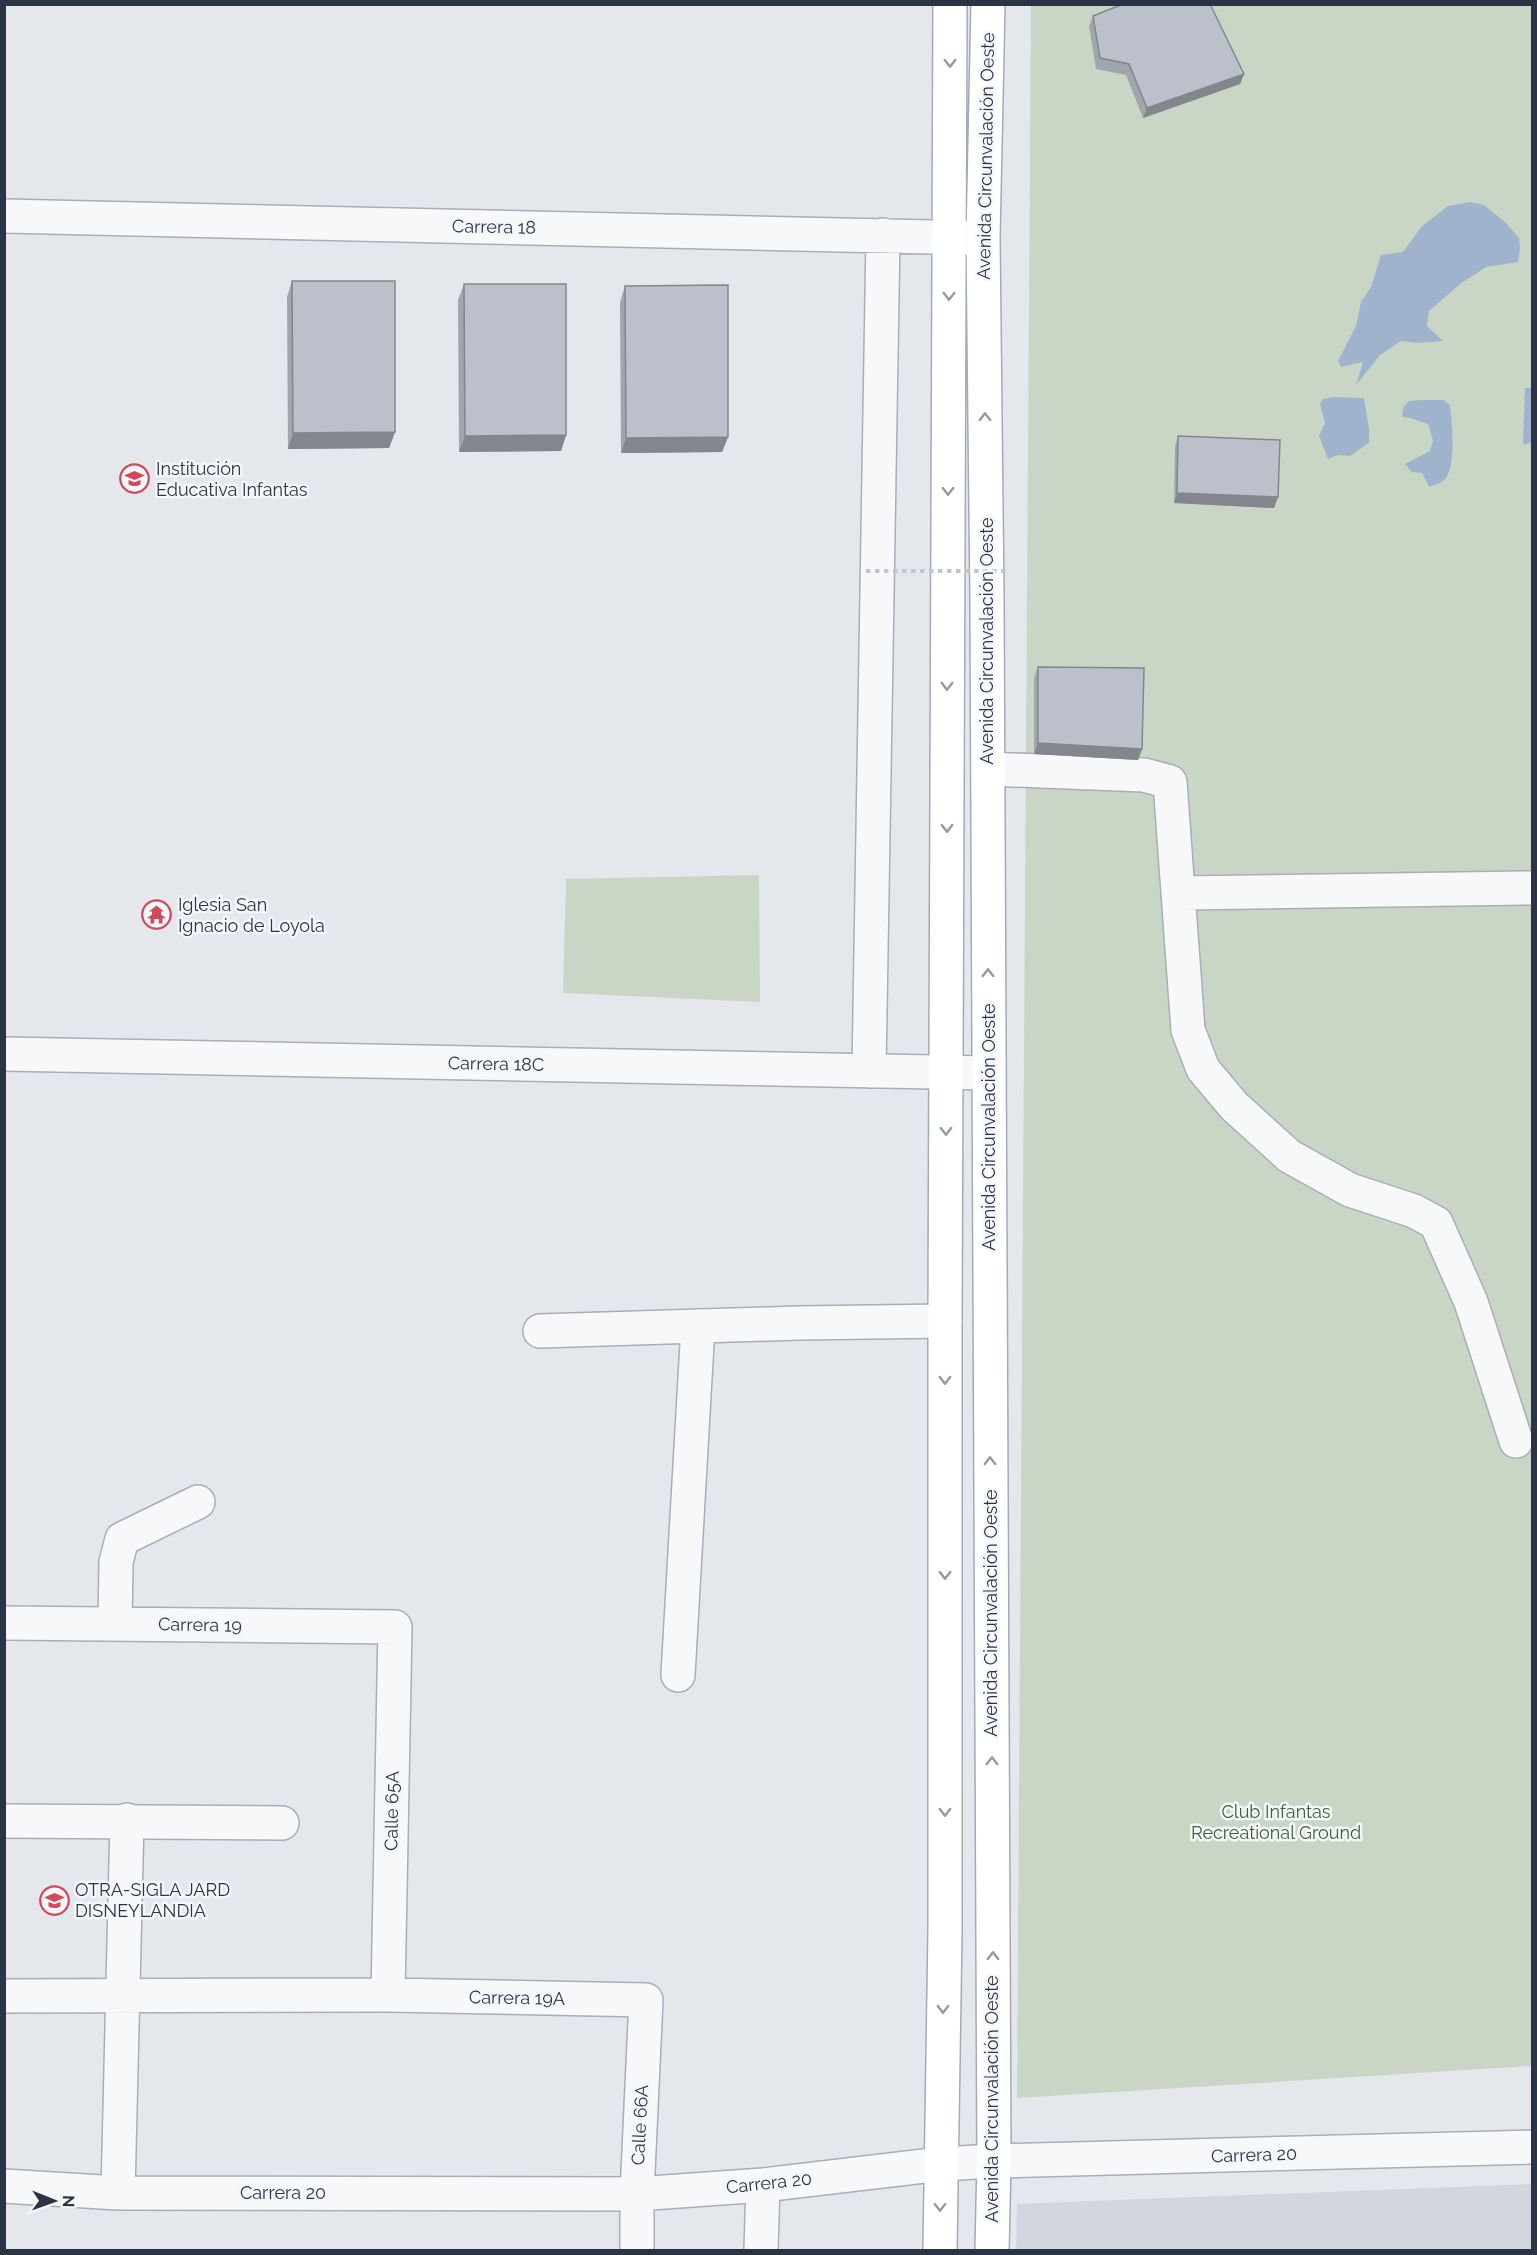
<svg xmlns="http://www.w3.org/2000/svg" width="1537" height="2255" font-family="Raleway,sans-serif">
  <rect width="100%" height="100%" fill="#e4e7ec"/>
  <path fill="#d2d6de" d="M1532 2184V2250H1016L1017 2204Z"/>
  <path fill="#c9d6c5" d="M1031 5H1532V2066L1017 2098Z
    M759 875 760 1002 563 993 566 879Z"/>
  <path fill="#9fb4cc" d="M1470 202 1484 205 1505 222 1519 238 1520 248 1518 262 1486 267 1460 284 1429 311 1427 326 1443 341 1418 343 1401 341 1380 355 1356 385 1363 362 1341 367 1338 361 1356 326 1361 302 1371 287 1381 255 1403 252 1422 226 1448 206Z
    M1525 388H1532V443L1523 444Z
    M1333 397 1364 398 1369 429V443L1350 456 1338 455 1328 459 1319 436 1325 423 1320 404 1323 399Z
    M1420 400H1443L1450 405C1452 421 1457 471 1443 481 1439 484 1433 485 1429 487L1422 473 1412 472 1405 464 1430 451 1433 441 1428 424 1410 418 1402 417 1403 408 1409 401Z"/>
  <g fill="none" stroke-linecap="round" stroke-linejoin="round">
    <defs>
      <path id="minor" d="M4 216 977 238
        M988 769 1144 775 1170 782 1188 1030 1203 1069 1234 1106 1289 1156 1350 1190 1414 1211 1436 1223 1471 1302 1516 1441
        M1179 893 1532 888
        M4 1054 988 1073
        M869 1071 883 235
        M540 1331 799 1323 945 1321
        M4 1623 395 1627 388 1995
        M115 1624 116 1562 122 1539 198 1502
        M678 1675 698 1326
        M4 1821 282 1823
        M4 1996 388 1995 646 2000 637 2194V2250
        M4 2186 118 2193 637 2194 763 2185 941 2164 994 2161 1532 2147
        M118 2193 127 1820
        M761 2250 763 2185"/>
      <path id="major" d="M988 4 983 238 987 600 994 2161 992 2250
        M940 2250 945 1930V1321L950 4"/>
    </defs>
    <use href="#minor" stroke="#a9aeb7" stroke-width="36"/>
    <use href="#major" stroke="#a3abb8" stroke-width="36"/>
    <use href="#minor" stroke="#f7f8fa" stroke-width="33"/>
    <use href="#major" stroke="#fff" stroke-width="33"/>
    <path stroke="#c2c5cb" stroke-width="4" stroke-dasharray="4.5 4.5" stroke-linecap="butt" d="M866 571H1010"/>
  </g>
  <path fill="#a1a5ae" d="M1093 16 1244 74 1240 84 1143 118 1126 75 1096 69 1089 26Z
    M292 281 395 432 389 448 288 449 287 297Z
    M464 284 566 435 561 451 459 452 458 300Z
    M625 286 728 437 722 452 621 453 620 302Z
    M1178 436 1278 497 1274 508 1174 503 1175 447Z
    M1038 667 1142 749 1138 760 1034 754V678Z"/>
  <path fill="#83868d" d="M1244 74 1240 84 1143 118 1147 108Z
    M395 432 389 448 288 449 293 433Z
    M566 435 561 451 459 452 465 436Z
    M728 437 722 452 621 453 626 438Z
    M1177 493 1278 497 1274 508 1174 503Z
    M1038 743 1142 749 1138 760 1034 754Z"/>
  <path fill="#bbc0ca" stroke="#83868d" stroke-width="1.5" d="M1123 4H1210L1244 74 1147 108 1129 64 1100 58 1093 16Z
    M292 281H395V432L293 433Z
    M464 284H566V435L465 436Z
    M728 285V437L626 438 625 286Z
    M1178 436 1280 440 1278 497 1177 493Z
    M1038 667 1144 668 1142 749 1038 743Z"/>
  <defs><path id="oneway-chevron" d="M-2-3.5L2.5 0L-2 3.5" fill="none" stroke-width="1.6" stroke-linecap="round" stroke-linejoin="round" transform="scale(1.5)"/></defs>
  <g stroke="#959aa2">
    <use href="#oneway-chevron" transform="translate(950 63) rotate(90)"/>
    <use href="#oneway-chevron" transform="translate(949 296) rotate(90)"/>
    <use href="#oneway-chevron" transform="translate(985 417) rotate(-91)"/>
    <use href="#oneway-chevron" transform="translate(948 491) rotate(90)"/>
    <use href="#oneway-chevron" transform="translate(947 686) rotate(90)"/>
    <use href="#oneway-chevron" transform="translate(947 828) rotate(90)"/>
    <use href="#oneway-chevron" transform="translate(988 973) rotate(-90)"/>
    <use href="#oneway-chevron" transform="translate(946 1131) rotate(90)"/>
    <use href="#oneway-chevron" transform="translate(945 1380) rotate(90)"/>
    <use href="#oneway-chevron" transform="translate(990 1461) rotate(-90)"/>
    <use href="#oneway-chevron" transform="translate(945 1575) rotate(90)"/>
    <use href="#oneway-chevron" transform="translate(992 1761) rotate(-90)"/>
    <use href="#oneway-chevron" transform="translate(945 1812) rotate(90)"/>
    <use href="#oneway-chevron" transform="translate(993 1956) rotate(-90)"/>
    <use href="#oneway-chevron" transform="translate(943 2009) rotate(91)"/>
    <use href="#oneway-chevron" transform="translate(940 2207) rotate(91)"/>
  </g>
  <defs>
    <symbol id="school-ring" viewBox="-11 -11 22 22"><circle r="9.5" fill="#f4f6f9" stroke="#d1495b" stroke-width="1.5"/><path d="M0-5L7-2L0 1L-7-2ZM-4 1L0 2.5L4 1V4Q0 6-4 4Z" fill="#d1495b"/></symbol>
    <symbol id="temple-ring" viewBox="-11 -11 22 22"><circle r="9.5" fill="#f4f6f9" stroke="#d1495b" stroke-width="1.5"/><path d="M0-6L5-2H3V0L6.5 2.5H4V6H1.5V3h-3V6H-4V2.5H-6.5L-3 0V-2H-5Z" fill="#d1495b"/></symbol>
  </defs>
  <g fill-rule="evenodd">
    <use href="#school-ring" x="118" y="462" width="33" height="33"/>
    <use href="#temple-ring" x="140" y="898" width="33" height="33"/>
    <use href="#school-ring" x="38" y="1884" width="33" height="33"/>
  </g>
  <g text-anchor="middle" stroke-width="5" stroke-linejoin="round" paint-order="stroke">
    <g font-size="18" fill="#2b3445" stroke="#f4f6f9">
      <text transform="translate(986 156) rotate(-89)" y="6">Avenida Circunvalación Oeste</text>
      <text transform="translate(494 227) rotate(1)" y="6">Carrera 18</text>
      <text transform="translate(987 641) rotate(-90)" y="6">Avenida Circunvalación Oeste</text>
      <text transform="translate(496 1064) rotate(1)" y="6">Carrera 18C</text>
      <text transform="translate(989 1127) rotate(-90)" y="6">Avenida Circunvalación Oeste</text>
      <text transform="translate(991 1613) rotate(-90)" y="6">Avenida Circunvalación Oeste</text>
      <text transform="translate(200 1625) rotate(1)" y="6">Carrera 19</text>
      <text transform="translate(392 1811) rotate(-89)" y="6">Calle 65A</text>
      <text transform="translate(517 1998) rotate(1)" y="6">Carrera 19A</text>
      <text transform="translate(992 2099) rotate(-90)" y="6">Avenida Circunvalación Oeste</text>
      <text transform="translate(640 2125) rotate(-87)" y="6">Calle 66A</text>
      <text transform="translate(1254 2155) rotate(-2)" y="6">Carrera 20</text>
      <text transform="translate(769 2183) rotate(-6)" y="6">Carrera 20</text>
      <text x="283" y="2199">Carrera 20</text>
    </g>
    <g font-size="18" fill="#2b3445" stroke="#f4f6f9" text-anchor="start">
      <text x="156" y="475">Institución<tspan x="156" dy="21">Educativa Infantas</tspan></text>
      <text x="178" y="911">Iglesia San<tspan x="178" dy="21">Ignacio de Loyola</tspan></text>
      <text x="75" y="1896">OTRA-SIGLA JARD<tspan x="75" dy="21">DISNEYLANDIA</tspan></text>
    </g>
    <g font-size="18" fill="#3f6138" stroke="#f4f6f9">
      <text x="1276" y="1818">Club Infantas<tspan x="1276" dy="21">Recreational Ground</tspan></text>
    </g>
  </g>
  <rect width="1537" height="2255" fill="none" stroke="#2b3445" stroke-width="12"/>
  <g transform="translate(54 2201) rotate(91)" stroke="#f4f6f9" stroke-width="4.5" paint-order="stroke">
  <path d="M0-4.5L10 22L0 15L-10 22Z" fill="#2b3445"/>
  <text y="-9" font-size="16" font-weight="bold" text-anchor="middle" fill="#2b3445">N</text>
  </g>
</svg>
